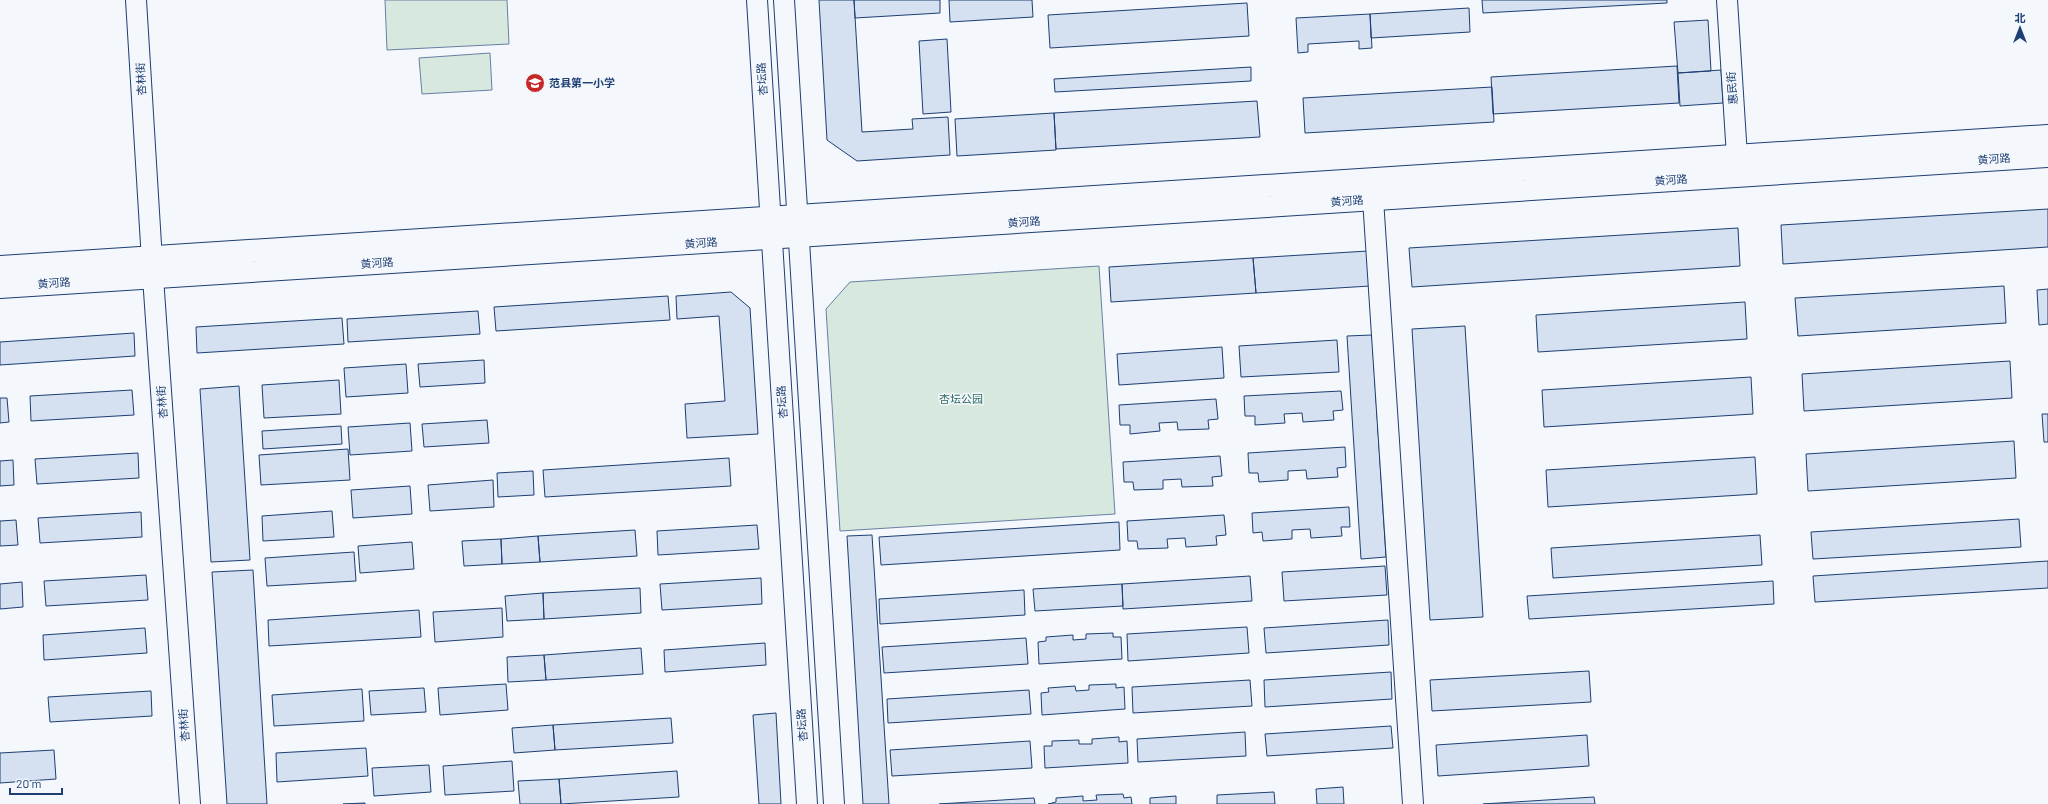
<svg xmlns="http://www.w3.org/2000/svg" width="2048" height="804" font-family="Barlow,'Noto Sans SC',sans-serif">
  <rect width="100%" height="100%" fill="#f4f7fb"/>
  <path fill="#d7e8df" stroke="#687fa3" d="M385 0H507L509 44 387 50Z
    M490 53 492 90 422 94 419 58Z
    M1099 266 1115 514 840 531 826 309 850 282Z"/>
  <path fill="#d5e0f0" stroke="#1d3f73" d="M819 0H854L862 132 913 129 912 119 948 117 950 155 857 161 827 140Z
    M854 0H940V13L855 18Z
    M949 0H1032L1033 17 950 22Z
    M1482 0H1667V3L1483 13Z
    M1247 3 1249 36 1050 48 1048 15Z
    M1469 8 1470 32 1371 38 1370 14Z
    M1370 14 1372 48 1359 49V41L1308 44V52L1298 53 1296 18Z
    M1708 20 1711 71 1678 73 1674 22Z
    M947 39 951 112 923 114 919 41Z
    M1677 66 1679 103 1493 114 1491 77Z
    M1251 67V81L1055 92 1054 79Z
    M1721 70 1723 103 1680 106 1678 73Z
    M1492 87 1494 122 1305 133 1303 98Z
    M1257 101 1260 137 1056 149 1054 113Z
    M1054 113 1056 150 957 156 955 119Z
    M2048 209V247L1783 264 1781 225Z
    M1738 228 1740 266 1412 287 1409 248Z
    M1368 251 1370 286 1256 293 1253 258Z
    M1253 258 1256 293 1111 302 1109 267Z
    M2004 286 2006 323 1798 336 1795 298Z
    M2048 289V324L2039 325 2037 290Z
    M731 292 750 308 758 434 687 438 685 404 725 401 719 316 677 319 676 296Z
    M668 296 670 320 496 331 494 307Z
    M1745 302 1747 339 1538 352 1536 315Z
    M478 311 480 334 348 342 347 319Z
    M342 318 344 344 197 353 196 327Z
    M1465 326 1483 617 1430 620 1412 329Z
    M134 333 135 356 0 365V342Z
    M1372 335 1386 557 1361 559 1347 336Z
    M1337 340 1339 372 1241 377 1239 346Z
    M1222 347 1224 378 1119 385 1117 354Z
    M484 360 485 383 420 387 418 364Z
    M2010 361 2012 398 1804 411 1802 374Z
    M406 364 408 393 346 397 344 368Z
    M1751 377 1753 414 1544 427 1542 390Z
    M339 380 341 414 264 418 262 385Z
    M239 386 250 560 211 562 200 389Z
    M132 390 134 415 31 421 30 396Z
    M1341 391 1343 410 1333 411 1334 420 1303 422 1302 413 1284 414 1285 423 1255 425V416H1245L1244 396Z
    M0 398H7L9 422 0 423Z
    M1216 399 1218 419 1208 420 1209 429 1178 430 1177 422 1159 423 1160 431 1130 434V425H1120L1119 405Z
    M2042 414H2048V442H2044Z
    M487 420 489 443 424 447 422 424Z
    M410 423 412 451 350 455 348 427Z
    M341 426 342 444 263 449 262 431Z
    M2014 441 2016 478 1808 491 1806 454Z
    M1345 447 1346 467 1337 468 1338 477 1307 479 1306 470 1288 471V480L1259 482 1258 473H1249L1248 453Z
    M348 449 350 480 261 485 259 455Z
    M138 453 139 478 37 484 35 459Z
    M1220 456 1222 476 1212 477 1213 486 1182 487 1181 479 1163 480V489L1134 490 1133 482H1124L1123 462Z
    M1755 457 1757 494 1548 507 1546 470Z
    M729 458 731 486 545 497 543 470Z
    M13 460 14 485 0 486V461Z
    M533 471 534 495 498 497 497 473Z
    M493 480 494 507 430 511 428 485Z
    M410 486 412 514 353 518 351 490Z
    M1349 507 1350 527H1341L1342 536 1311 538 1310 529 1292 530V539L1263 541 1262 532 1253 533 1252 513Z
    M332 511 334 537 263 541 262 516Z
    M141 512 142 537 40 543 38 518Z
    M1224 515 1226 535 1216 536 1217 545 1186 547 1185 538 1167 539 1168 548 1138 549 1137 541H1128L1127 521Z
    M2019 519 2021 547 1813 559 1811 532Z
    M16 520 18 545 0 546V521Z
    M1119 522 1120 550 881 565 879 537Z
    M757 525 759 549 658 555 657 531Z
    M635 530 637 556 540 562 538 536Z
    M872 535 889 804H863L847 536Z
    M1760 535 1762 565 1553 578 1551 548Z
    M538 536 540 562 502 564 501 539Z
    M501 539 502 564 464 566 462 541Z
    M412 542 414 569 360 573 358 546Z
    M354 552 356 581 267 586 265 558Z
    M2048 561V588L1815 602 1813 576Z
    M1385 566 1387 595 1284 601 1282 572Z
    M253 570 267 804H227L212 572Z
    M146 575 148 600 46 606 44 581Z
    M1250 576 1252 601 1123 609 1122 584Z
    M761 578 762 604 662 610 660 584Z
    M1773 581 1774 604 1529 619 1527 596Z
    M22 582 23 607 0 609V584Z
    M1122 584 1123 606 1035 611 1033 589Z
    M640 588 641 613 544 619 543 593Z
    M1024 590 1025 615 880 624 879 599Z
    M543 593 544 619 507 621 505 596Z
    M502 608 503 637 435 642 433 612Z
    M419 610 421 637 269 646 268 620Z
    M1388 620 1389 645 1266 653 1264 628Z
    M1247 627 1249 653 1128 661 1127 634Z
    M145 628 147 653 44 660 43 635Z
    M1113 633V637H1121L1122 659 1039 664 1038 642 1046 641V637L1073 635V640L1086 639V634Z
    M1026 638 1028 664 884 673 882 647Z
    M765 643 766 665 665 672 664 650Z
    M641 648 643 674 546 680 544 655Z
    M544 655 546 680 508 682 507 657Z
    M1589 671 1591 702 1432 711 1430 680Z
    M1391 672 1392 699 1265 707 1264 680Z
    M1250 680 1252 706 1133 713 1132 687Z
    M506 684 508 710 440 715 438 688Z
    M1116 684V688L1124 687 1125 709 1042 715 1041 693 1049 692 1048 688 1075 686 1076 691 1089 690V685Z
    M424 688 426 712 371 715 369 691Z
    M362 689 364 721 274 726 272 695Z
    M1029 690 1031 714 888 723 887 699Z
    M151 691 152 716 50 722 48 697Z
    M776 713 781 804H759L753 715Z
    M671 718 673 743 555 750 553 725Z
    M553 725 555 750 514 753 512 728Z
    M1391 726 1393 748 1267 756 1265 734Z
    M1245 732 1246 756 1138 762 1137 739Z
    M1587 735 1589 766 1438 776 1436 745Z
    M1119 737V742L1127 741 1128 763 1045 768 1044 746H1052V741L1079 740V744H1092V739Z
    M1030 741 1032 768 892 776 890 750Z
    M366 748 368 776 277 782 276 753Z
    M54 750 56 779 0 783V753Z
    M512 761 514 791 445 795 443 766Z
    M429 765 431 792 374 796 372 768Z
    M677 771 679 797 561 804 559 779Z
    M559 779 561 804H520L518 781Z
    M1343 787 1344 804H1317L1316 789Z
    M1274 792 1275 804H1217V795Z
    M1123 794 1124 798 1131 797 1132 804H1048L1056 802V798L1083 796V801L1097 800 1096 795Z
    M1176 796V804H1150V798Z
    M1594 797 1595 804H1483Z
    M1034 798 1035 804H939Z
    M365 803V804H343Z"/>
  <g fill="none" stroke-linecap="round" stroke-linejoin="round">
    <defs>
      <path id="minor" d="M136 0 153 277 190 804
        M757 0 807 804
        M784 0 834 804
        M1727 0 1738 172
        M1373 199 1413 804"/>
      <path id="major" d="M0 267 2048 136
        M0 287 2048 156"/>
    </defs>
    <use href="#minor" stroke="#1d3f73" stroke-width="22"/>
    <use href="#major" stroke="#1d3f73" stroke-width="24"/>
    <use href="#minor" stroke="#f4f7fb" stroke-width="20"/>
    <use href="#major" stroke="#f4f7fb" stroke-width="22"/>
  </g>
  <defs>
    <symbol id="school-disc" viewBox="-11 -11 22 22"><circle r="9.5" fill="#c62828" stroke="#f4f7fb"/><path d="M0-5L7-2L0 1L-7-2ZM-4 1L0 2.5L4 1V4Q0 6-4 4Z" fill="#fff"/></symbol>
  </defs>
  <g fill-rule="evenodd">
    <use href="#school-disc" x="524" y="72" width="22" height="22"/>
  </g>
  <g text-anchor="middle" stroke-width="3" stroke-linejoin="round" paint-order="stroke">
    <g font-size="11" fill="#1d3f73" stroke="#f4f7fb">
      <text transform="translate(141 79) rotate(-93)" y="4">杏林街</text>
      <text transform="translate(762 79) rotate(-94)" y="4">杏坛路</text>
      <text transform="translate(1732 88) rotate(-94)" y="4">惠民街</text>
      <text transform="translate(1994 159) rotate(-4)" y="4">黄河路</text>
      <text transform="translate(1671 180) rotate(-4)" y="4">黄河路</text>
      <text transform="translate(1347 201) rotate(-4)" y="4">黄河路</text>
      <text transform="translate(1024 222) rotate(-4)" y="4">黄河路</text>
      <text transform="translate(701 243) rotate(-4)" y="4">黄河路</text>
      <text transform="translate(377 263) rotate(-4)" y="4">黄河路</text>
      <text transform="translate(54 283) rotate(-4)" y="4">黄河路</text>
      <text transform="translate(162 402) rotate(-94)" y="4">杏林街</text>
      <text transform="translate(782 402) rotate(-94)" y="4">杏坛路</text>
      <text transform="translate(184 725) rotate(-94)" y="4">杏林街</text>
      <text transform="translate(802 725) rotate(-94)" y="4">杏坛路</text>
    </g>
    <g font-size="11" font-weight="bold" fill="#1d3f73" stroke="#f4f7fb" text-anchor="start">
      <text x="549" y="87">范县第一小学</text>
    </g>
    <g font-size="11" fill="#2c6c60" stroke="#f4f7fb">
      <text x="961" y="403">杏坛公园</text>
    </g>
  </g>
  <g transform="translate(2020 28)" stroke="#f4f7fb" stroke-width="3" paint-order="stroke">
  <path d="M0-3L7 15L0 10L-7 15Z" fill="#1d3f73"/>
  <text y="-6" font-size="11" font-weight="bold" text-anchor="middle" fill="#1d3f73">北</text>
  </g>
  <path d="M10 788v6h52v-6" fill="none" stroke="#1d3f73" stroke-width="2"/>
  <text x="16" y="788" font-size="12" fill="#1d3f73" stroke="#f4f7fb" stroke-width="3" paint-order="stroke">20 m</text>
</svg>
